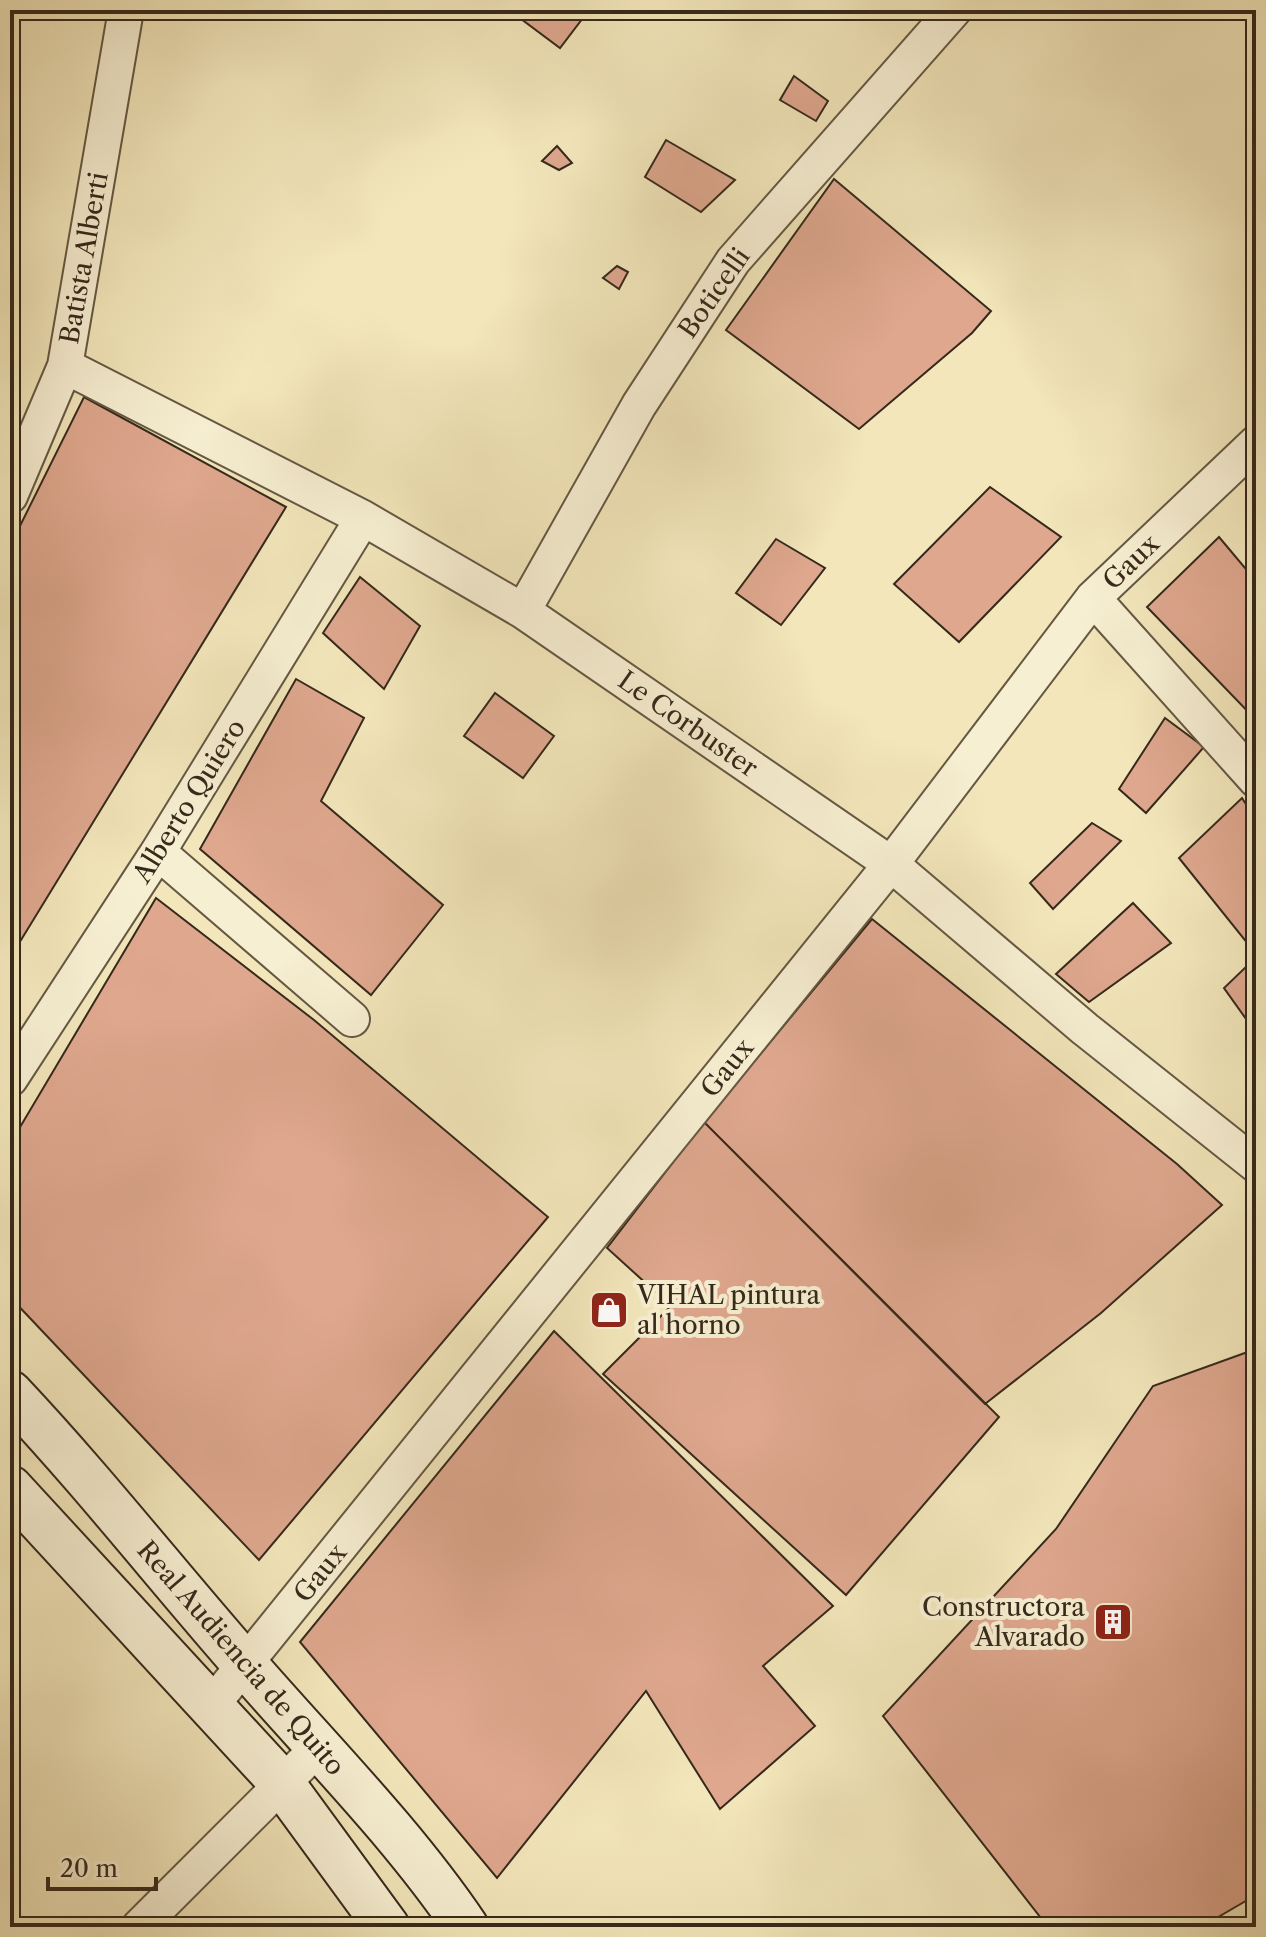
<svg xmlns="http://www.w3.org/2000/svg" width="1266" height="1937" font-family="'Libre Caslon Text',serif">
  <rect width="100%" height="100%" fill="#f2e6ba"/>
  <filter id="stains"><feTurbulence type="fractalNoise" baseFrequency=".0025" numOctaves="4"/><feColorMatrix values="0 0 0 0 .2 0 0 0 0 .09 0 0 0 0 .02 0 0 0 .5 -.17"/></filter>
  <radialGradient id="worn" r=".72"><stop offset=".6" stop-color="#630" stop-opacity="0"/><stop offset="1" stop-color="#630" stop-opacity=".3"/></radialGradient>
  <path fill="#dea78e" stroke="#36291b" stroke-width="2" d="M509 10H589L560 48Z
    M794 76 828 101 816 121 780 100Z
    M666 140 735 180 701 212 645 177Z
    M557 146 572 163 559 170 542 161Z
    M834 179 991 311 972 333 859 429 726 330Z
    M617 266 628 272 619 289 603 278Z
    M84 397 286 507 10 958V546Z
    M990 487 1061 537 959 642 894 584Z
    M1219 537 1256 581V720L1147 607Z
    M776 539 825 568 781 625 736 593Z
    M360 577 420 626 384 689 323 633Z
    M296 679 364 718 321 801 443 905 371 995 200 849Z
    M495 693 554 736 523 778 464 736Z
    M1165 718 1204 747 1146 813 1119 789Z
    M1242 798 1256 820V954L1179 858Z
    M1092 823 1121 841 1053 909 1030 883Z
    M156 898 314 1020 548 1217 259 1560 10 1297V1144Z
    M1133 903 1171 943 1089 1002 1056 974Z
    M872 919 1177 1164 1222 1205 1101 1313 985 1404 704 1122Z
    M1250 963 1256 973V1033L1224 988Z
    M704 1122 999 1417 846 1595 603 1374 671 1306 607 1248Z
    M554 1331 833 1606 763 1666 815 1726 720 1809 646 1691 497 1878 300 1642Z
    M1256 1349V1895L1201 1927H1048L883 1716 1056 1529 1153 1386Z"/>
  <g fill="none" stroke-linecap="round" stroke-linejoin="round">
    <defs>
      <path id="minor" d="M65 366 363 518 523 611 891 864 1085 1029 1256 1165
        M10 496 65 366 126 10
        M1093 598 1256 780
        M523 611 639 405 733 261 954 10
        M158 852 352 1019
        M10 1079 158 852 363 518
        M211 1706 891 864 1093 598 1256 443
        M139 1927 318 1748"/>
      <path id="secondary" d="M10 1393C93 1481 168 1577 248 1668 322 1753 403 1834 466 1927
        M10 1488 281 1782 387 1927"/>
    </defs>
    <use href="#minor" stroke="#655843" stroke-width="38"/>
    <use href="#secondary" stroke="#36291b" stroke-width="48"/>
    <use href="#minor" stroke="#f7efd2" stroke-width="34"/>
    <use href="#secondary" stroke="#f7efd2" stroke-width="44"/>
  </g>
  <defs>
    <symbol id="shop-square" viewBox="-11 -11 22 22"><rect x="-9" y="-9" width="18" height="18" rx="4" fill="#8f2418" stroke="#f7efd2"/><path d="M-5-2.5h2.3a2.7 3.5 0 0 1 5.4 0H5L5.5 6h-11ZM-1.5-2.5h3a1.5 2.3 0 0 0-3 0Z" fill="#fff"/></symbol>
    <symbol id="building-square" viewBox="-11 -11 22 22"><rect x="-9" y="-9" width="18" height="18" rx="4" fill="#8f2418" stroke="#f7efd2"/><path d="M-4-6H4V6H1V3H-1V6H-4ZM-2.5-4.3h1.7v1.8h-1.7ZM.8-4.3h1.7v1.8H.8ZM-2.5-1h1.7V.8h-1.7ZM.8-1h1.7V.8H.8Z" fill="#fff"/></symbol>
  </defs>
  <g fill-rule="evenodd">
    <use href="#shop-square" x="587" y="1288" width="44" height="44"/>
    <use href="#building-square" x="1091" y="1600" width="44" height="44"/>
  </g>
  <g text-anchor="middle" stroke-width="8" stroke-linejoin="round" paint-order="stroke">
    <g font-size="26" fill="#36291b" stroke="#f7efd2">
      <text transform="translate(84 258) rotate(-80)" y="9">Batista Alberti</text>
      <text transform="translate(714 293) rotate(-55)" y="9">Boticelli</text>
      <text transform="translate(1131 562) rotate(-44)" y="9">Gaux</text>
      <text transform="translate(688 724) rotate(35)" y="9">Le Corbuster</text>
      <text transform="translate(189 801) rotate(-58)" y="9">Alberto Quiero</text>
      <text transform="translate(727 1068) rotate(-51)" y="9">Gaux</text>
      <text transform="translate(320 1573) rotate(-51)" y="9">Gaux</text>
      <text transform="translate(241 1658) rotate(49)" y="9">Real Audiencia de Quito</text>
    </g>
    <g font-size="26" fill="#36291b" stroke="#f7efd2" text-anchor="start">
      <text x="637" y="1304">VIHAL pintura<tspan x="637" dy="30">al horno</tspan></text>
      <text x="1085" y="1616" text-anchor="end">Constructora<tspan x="1085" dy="30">Alvarado</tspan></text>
    </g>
  </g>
  <rect width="1266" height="1937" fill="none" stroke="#f2e6ba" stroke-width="40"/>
  <rect x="12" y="12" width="1242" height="1913" fill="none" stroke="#36291b" stroke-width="4"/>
  <rect x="20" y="20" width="1226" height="1897" fill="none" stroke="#36291b" stroke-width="2"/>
  <path d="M48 1877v12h108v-12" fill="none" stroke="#36291b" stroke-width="4"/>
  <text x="60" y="1877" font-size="24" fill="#36291b" stroke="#f7efd2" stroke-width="6" paint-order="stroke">20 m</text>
  <rect width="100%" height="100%" filter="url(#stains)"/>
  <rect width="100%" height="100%" fill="url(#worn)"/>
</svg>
